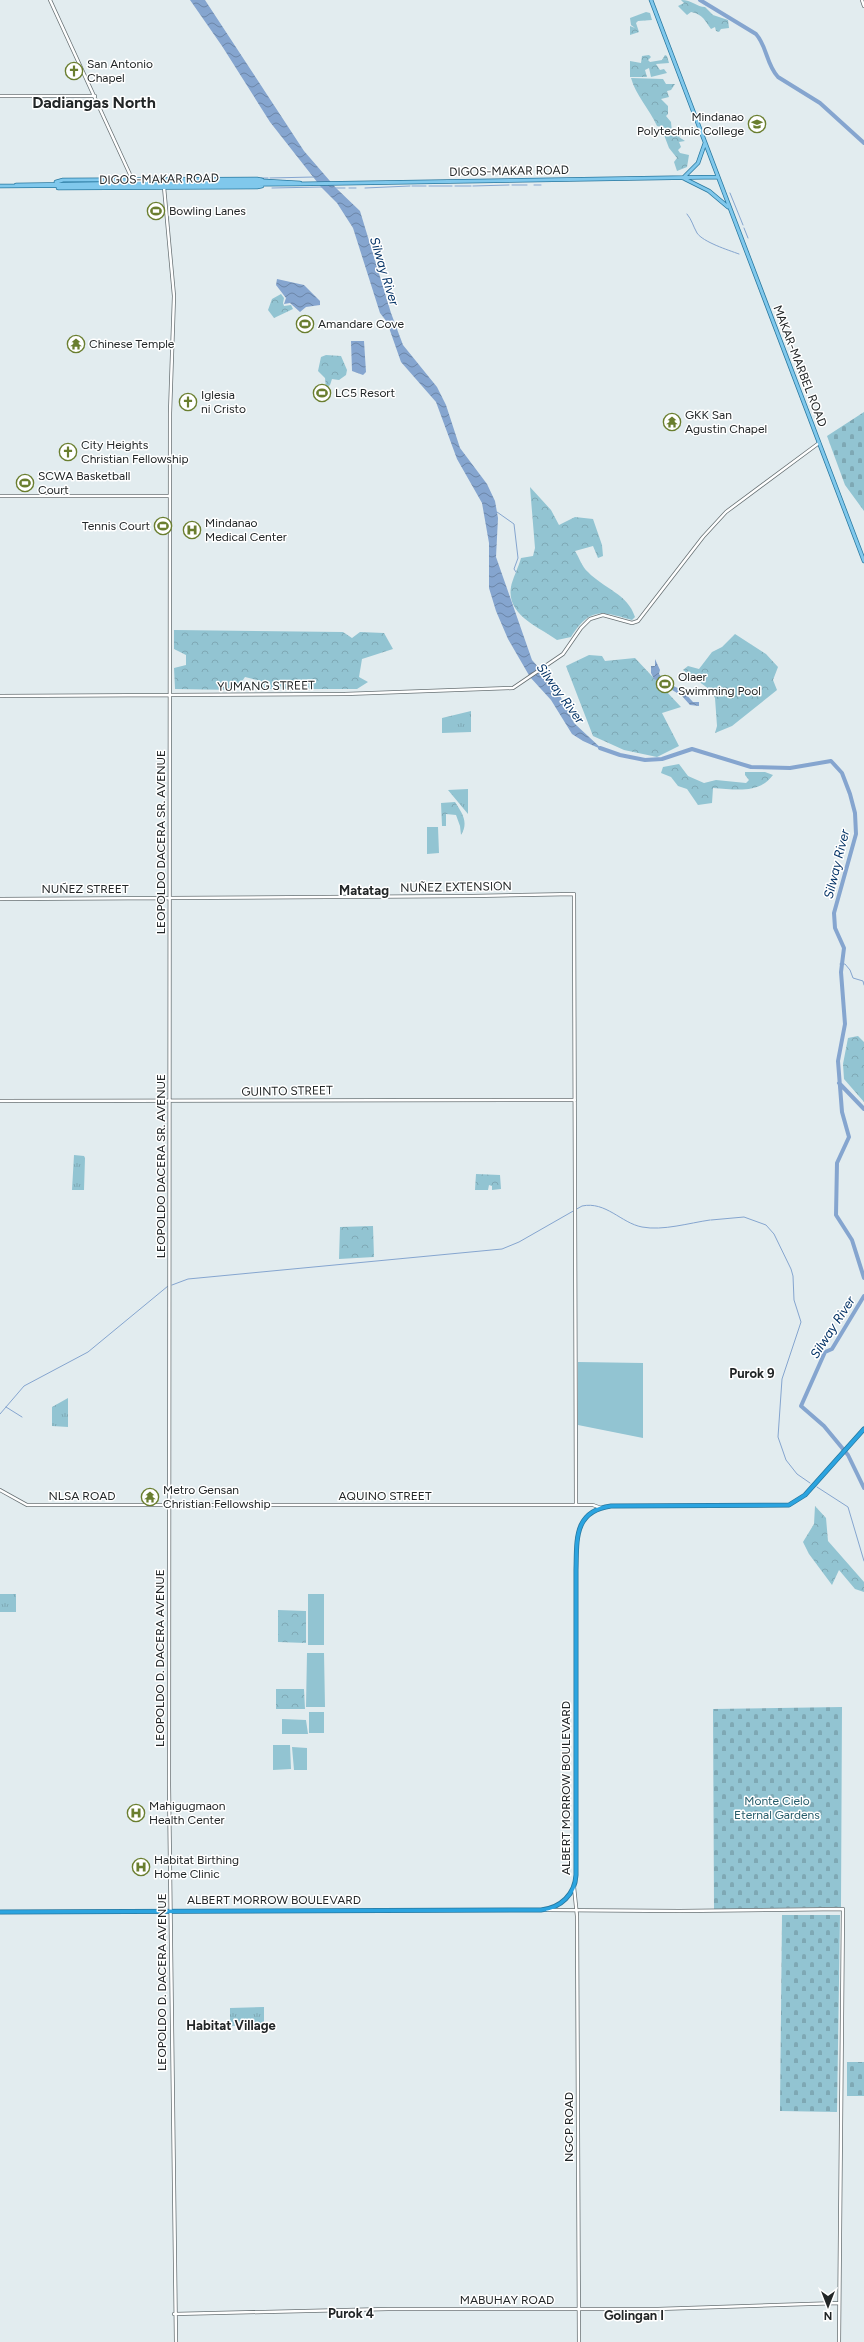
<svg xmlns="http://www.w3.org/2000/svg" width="864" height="2342" font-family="Figtree,sans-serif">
  <defs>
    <pattern id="forest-crowns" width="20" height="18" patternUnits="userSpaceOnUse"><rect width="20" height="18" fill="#92c4d2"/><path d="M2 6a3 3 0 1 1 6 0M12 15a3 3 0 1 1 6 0" fill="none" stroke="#7ea8b4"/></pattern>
    <pattern id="cemetery-stones" width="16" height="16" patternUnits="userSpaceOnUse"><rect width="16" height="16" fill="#92c4d2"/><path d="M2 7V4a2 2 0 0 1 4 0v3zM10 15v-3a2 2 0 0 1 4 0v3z" fill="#7ea8b4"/></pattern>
    <pattern id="park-tufts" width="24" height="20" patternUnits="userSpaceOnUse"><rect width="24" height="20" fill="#92c4d2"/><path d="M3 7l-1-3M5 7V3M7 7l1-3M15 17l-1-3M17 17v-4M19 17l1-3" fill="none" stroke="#7ea8b4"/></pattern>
    <pattern id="water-waves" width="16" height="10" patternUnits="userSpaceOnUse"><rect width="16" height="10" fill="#85a5cf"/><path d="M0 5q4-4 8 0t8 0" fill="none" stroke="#6c86a8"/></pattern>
  </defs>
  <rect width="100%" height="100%" fill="#e2ecef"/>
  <path fill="#92c4d2" d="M438 827 439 853 427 854V827Z
    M578 1362 643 1363V1438L578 1425Z
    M308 1594H324V1645H308Z
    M307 1653H324L325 1707H306Z
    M309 1712H324V1733H309Z
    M282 1719 306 1720 308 1734H282Z
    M273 1745H290L291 1769 273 1770Z
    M292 1747 307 1748V1770H294Z"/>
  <path fill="url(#forest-crowns)" d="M681 0C692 0 697 7 705 7L713 15 728 20 729 28 721 29 719 32 716 31 715 27 711 29C705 21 703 14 691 12L687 15 678 6 684 3Z
    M646 12 650 13 652 20 638 21 636 23 639 32 630 35V26L635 28 631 25 630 18Z
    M649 55 651 57 648 60 650 62 662 60 665 55 667 56 669 63 656 64 660 70 664 69 667 73 651 77 649 68 645 70 647 77H630V61L641 63 642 56Z
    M631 78 663 79 666 84H675L671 90 667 91 669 97 661 99 668 106V114L666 116 671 122 672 132H684L679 137 685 141 679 142 681 147 678 150 680 153 689 155 687 167 677 171 674 162 677 158 669 148 661 127 657 126C649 108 636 96 631 78Z
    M281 294 284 298 283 303 284 306 291 305 293 309 274 318 268 310 272 299Z
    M326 355 341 356 347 370 346 375 339 380 332 379 330 385 326 388 325 378 318 371 321 357Z
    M530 487 551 510 559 525 575 517 593 519 602 545 603 556 598 558 593 546 575 551C579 557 582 567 588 572 603 588 628 594 635 617L632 620C601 611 590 607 571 637L557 640C539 627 506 615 511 587 512 580 519 566 521 558L533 556 535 548Z
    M174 630 343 632 352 638 360 632 384 633 393 649 362 659 359 677 368 682 357 689H263L261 681 245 677 236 690 175 689 174 668 186 665V655L174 649Z
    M735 634 766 654 778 667 773 680 777 690 732 726 715 733 717 726 715 698 709 689 683 670 688 666 699 669 712 652 722 647Z
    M589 655 602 656 605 661 635 658 681 707 662 713 679 746 657 757 624 750 593 736 566 666Z
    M679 764 688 776 704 783 716 780 746 783 749 780 745 775V772H765L773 775C758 795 734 789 713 788L712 803 698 805 687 789 678 786 671 777 661 773 663 767Z
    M455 802C462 813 469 822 461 835L460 826 456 815 446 814V826H442L441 803Z
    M858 1036 864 1042V1102L844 1079 843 1064 848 1038Z
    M476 1174 500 1175 501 1189 492 1190V1186L489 1185 488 1190H475Z
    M373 1226 374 1257 339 1259 340 1227Z
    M815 1506 826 1518 828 1541 864 1582V1592L855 1589 839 1570 832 1585 809 1554 803 1542 814 1524Z
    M278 1610 306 1611V1643L278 1642Z
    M276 1689H304L305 1709H276Z"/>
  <path fill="url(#cemetery-stones)" d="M864 412V511L845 485 827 436Z
    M842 1707 841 1907 714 1909 713 1709Z
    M782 1915H840L837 2112 780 2111Z
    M847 2062H864V2096H847Z"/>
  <path fill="url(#park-tufts)" d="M471 711V732L442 733V718Z
    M468 789V814L448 790Z
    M74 1155 84 1156 85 1158 84 1190H72Z
    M68 1398V1427L52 1426V1407Z
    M0 1594H16V1612H0Z
    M264 2007V2025L230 2026V2008Z"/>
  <path fill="url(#water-waves)" d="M190 0H205L304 151 336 188 360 211 391 313 403 345 437 387 446 405 460 448 487 484 495 501 498 518 496 557 532 660 555 686 574 723 603 750 583 741 572 734 551 700 530 677 508 639 496 611 489 588V543L482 503 457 459 436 402 401 362 387 322 380 313 353 228 337 203 321 187 270 122 222 46Z
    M277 279 304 285 320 301V305L306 307 300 312 290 303 284 304 286 298 276 285Z
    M351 341H364L366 372 363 375 352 371Z
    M655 659 660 670 659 674 667 683 682 690 693 702H699V706L690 705 682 696 654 679 651 673V666H655Z"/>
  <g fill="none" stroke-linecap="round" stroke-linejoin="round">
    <path stroke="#85a5cf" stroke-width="1" d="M261 178H268
      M270 178 314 177
      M512 185H527
      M534 185H541
      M412 186H426
      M429 186H452
      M455 186H471
      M473 186 509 185
      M272 188 322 187
      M335 188H345
      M349 188H356
      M365 188 410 186
      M730 193 743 225
      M687 214C692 220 693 226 697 233 703 242 728 250 739 254
      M744 228 748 238
      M497 512 514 524 518 558 514 569 516 572
      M840 964H845L850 970 853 978 863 981 864 985
      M711 1220 744 1217 766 1225 774 1234 791 1269 793 1276 794 1300 801 1322 782 1379 778 1437 786 1460 797 1474 810 1483
      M172 1285 188 1279 502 1249 519 1242 582 1206C606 1201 621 1223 642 1227 663 1231 689 1223 710 1220
      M6 1407 22 1417
      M0 1414 24 1386 88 1352 168 1286
      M817 1487 848 1507 864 1561"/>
    <path stroke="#85a5cf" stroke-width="4" d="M700 0 756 34C767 46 766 64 778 77L820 103 864 143
      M600 748 620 755 645 760 662 759 692 749 751 767 790 768 831 761 842 773 850 794 855 813 856 834 834 913 835 928 844 948 841 972 845 1024 838 1061 842 1112 849 1137 837 1163 836 1215 852 1240 864 1278
      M839 1083 864 1109
      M864 1296 832 1349 825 1352 801 1406 824 1426 848 1455 864 1488"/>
    <defs>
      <path id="secondary" d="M50 0 133 181
        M862 0 864 6
        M0 96H95
        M164 187 174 296 170 413 169 1786 176 2342
        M0 496H170
        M0 696 345 694 513 688 563 654 581 628 590 619 603 615 632 623 638 621 703 537 726 512 819 443
        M0 899 473 896 574 894 576 1505
        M0 1101 575 1100
        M0 1490 27 1505H593L601 1508
        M574 1887 577 1916 579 2342
        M547 1910 680 1911 843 1909 839 2342
        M174 2314 388 2309H658L839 2303"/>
      <path id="primary" d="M651 0 864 561
        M683 178 698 163 705 143
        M685 179 709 191 728 207
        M56 182 63 180 257 179 262 180
        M16 185 265 181 300 183
        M0 186 295 184 718 177
        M58 188 257 187 262 186"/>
      <path id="highway" d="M0 1912 541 1910C561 1908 575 1894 576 1875V1570C577 1541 573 1511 611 1506L789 1505 805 1495 864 1429"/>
    </defs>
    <use href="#secondary" stroke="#687174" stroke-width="4"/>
    <use href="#primary" stroke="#28789f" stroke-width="4.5"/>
    <use href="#highway" stroke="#28789f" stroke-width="5"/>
    <use href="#secondary" stroke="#fff" stroke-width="2.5"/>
    <use href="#primary" stroke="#80c8ec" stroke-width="3"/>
    <use href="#highway" stroke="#2ba4e0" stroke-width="3.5"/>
  </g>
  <defs>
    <symbol id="church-ring" viewBox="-11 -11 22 22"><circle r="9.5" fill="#fff" stroke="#6a7e2f" stroke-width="1.5"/><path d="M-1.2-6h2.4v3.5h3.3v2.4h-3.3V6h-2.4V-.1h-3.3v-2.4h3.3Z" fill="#6a7e2f"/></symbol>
    <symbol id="university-ring" viewBox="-11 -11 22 22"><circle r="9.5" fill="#fff" stroke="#6a7e2f" stroke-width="1.5"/><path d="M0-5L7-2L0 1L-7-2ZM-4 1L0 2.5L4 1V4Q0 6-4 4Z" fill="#6a7e2f"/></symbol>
    <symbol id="stadium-ring" viewBox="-11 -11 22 22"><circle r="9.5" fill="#fff" stroke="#6a7e2f" stroke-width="1.5"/><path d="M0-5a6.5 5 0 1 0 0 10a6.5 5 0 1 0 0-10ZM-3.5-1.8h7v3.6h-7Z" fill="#6a7e2f"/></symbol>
    <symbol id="temple-ring" viewBox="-11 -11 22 22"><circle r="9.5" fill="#fff" stroke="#6a7e2f" stroke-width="1.5"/><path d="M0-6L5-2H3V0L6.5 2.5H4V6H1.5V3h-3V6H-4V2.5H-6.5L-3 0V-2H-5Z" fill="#6a7e2f"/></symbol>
    <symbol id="hospital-ring" viewBox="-11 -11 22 22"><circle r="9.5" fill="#fff" stroke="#6a7e2f" stroke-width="1.5"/><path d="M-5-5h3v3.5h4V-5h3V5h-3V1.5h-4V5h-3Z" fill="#6a7e2f"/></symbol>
  </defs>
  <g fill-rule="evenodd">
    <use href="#church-ring" x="64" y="61" width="20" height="20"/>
    <use href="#university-ring" x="747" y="114" width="20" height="20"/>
    <use href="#stadium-ring" x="146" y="201" width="20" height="20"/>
    <use href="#stadium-ring" x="295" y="314" width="20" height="20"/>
    <use href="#temple-ring" x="66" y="334" width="20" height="20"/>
    <use href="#stadium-ring" x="312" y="383" width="20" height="20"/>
    <use href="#church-ring" x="178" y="392" width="20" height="20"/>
    <use href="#temple-ring" x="662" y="412" width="20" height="20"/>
    <use href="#church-ring" x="58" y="442" width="20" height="20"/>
    <use href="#stadium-ring" x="15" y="473" width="20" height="20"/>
    <use href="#stadium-ring" x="153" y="516" width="20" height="20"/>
    <use href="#hospital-ring" x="182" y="520" width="20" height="20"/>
    <use href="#stadium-ring" x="655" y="674" width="20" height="20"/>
    <use href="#temple-ring" x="140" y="1487" width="20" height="20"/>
    <use href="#hospital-ring" x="126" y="1803" width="20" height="20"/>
    <use href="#hospital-ring" x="131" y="1857" width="20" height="20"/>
  </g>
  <g text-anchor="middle" stroke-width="3" stroke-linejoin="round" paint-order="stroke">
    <g font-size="12" fill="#222627" stroke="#fff" text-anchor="start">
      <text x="87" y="68">San Antonio<tspan x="87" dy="14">Chapel</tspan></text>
      <text x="744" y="121" text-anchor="end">Mindanao<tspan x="744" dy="14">Polytechnic College</tspan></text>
      <text x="169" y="215">Bowling Lanes</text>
      <text x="318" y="328">Amandare Cove</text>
      <text x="89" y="348">Chinese Temple</text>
      <text x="335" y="397">LC5 Resort</text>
      <text x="201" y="399">Iglesia<tspan x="201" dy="14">ni Cristo</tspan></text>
      <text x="685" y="419">GKK San<tspan x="685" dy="14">Agustin Chapel</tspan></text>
      <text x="81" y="449">City Heights<tspan x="81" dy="14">Christian Fellowship</tspan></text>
      <text x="38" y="480">SCWA Basketball<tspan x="38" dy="14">Court</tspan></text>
      <text x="205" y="527">Mindanao<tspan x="205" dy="14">Medical Center</tspan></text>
      <text x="150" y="530" text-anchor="end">Tennis Court</text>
      <text x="678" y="681">Olaer<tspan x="678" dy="14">Swimming Pool</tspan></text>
      <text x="163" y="1494">Metro Gensan<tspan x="163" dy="14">Christian Fellowship</tspan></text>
      <text x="149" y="1810">Mahigugmaon<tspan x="149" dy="14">Health Center</tspan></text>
      <text x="154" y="1864">Habitat Birthing<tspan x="154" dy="14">Home Clinic</tspan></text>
    </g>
    <g font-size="12" fill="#222627" stroke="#fff">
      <text transform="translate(509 171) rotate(-1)" y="4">DIGOS-MAKAR ROAD</text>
      <text transform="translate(159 179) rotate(-1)" y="4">DIGOS-MAKAR ROAD</text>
      <text transform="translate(800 366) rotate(69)" y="4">MAKAR-MARBEL ROAD</text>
      <text transform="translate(266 686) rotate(-1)" y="4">YUMANG STREET</text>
      <text transform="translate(161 842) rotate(-90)" y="4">LEOPOLDO DACERA SR. AVENUE</text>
      <text transform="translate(456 887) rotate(-1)" y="4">NUÑEZ EXTENSION</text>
      <text x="85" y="893">NUÑEZ STREET</text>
      <text transform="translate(287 1091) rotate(-1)" y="4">GUINTO STREET</text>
      <text transform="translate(161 1166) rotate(-90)" y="4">LEOPOLDO DACERA SR. AVENUE</text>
      <text x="82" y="1500">NLSA ROAD</text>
      <text x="385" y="1500">AQUINO STREET</text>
      <text transform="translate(160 1658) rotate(-90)" y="4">LEOPOLDO D. DACERA AVENUE</text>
      <text transform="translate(566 1788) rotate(-90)" y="4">ALBERT MORROW BOULEVARD</text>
      <text x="274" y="1904">ALBERT MORROW BOULEVARD</text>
      <text transform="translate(162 1982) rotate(-90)" y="4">LEOPOLDO D. DACERA AVENUE</text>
      <text transform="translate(569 2127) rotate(-90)" y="4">NGCP ROAD</text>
      <text x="507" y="2304">MABUHAY ROAD</text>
    </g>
    <g font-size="12" fill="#265c6a" stroke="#fff">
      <text x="777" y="1805">Monte Cielo<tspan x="777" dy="14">Eternal Gardens</tspan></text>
    </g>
    <g font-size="13" font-style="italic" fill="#043366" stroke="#fff">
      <text transform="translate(385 271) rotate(73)" y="5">Silway River</text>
      <text transform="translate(561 693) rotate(54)" y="5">Silway River</text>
      <text transform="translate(836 864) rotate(-76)" y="5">Silway River</text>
      <text transform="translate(832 1327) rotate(-57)" y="5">Silway River</text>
    </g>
    <g font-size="13" font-weight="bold" fill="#222627" stroke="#fff">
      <text x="364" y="895">Matatag</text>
      <text x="752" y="1378">Purok 9</text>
      <text x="231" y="2030">Habitat Village</text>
      <text x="351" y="2318">Purok 4</text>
      <text x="634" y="2320">Golingan I</text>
    </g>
    <g font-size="16" font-weight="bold" fill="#222627" stroke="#fff">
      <text x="94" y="108">Dadiangas North</text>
    </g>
  </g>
  <g transform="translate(828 2306) rotate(180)" stroke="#ffffff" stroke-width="3" paint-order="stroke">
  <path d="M0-3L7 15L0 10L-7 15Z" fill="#222627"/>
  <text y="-6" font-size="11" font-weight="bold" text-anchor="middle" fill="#222627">N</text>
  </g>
</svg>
